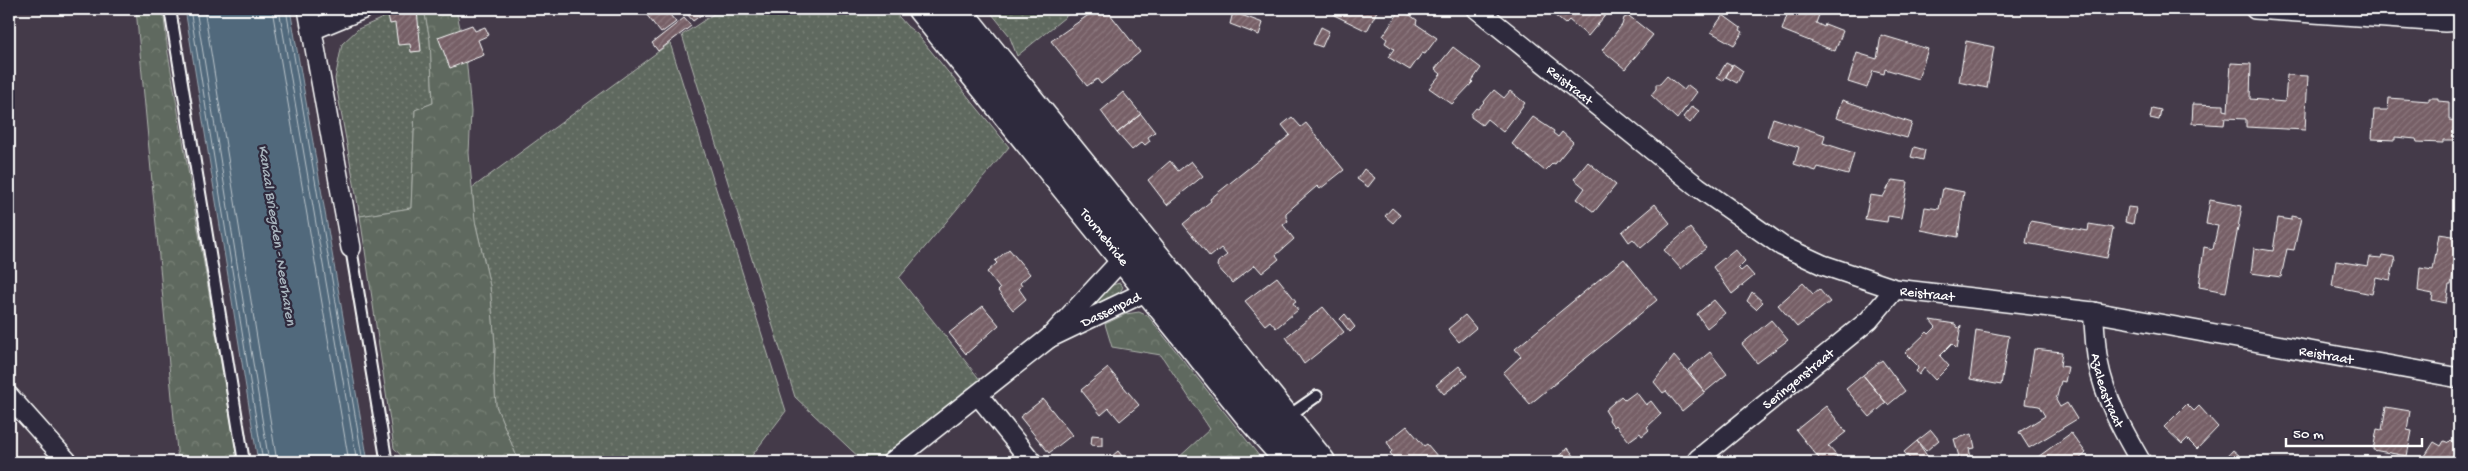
<svg xmlns="http://www.w3.org/2000/svg" width="2468" height="471" font-family="'Gochi Hand',sans-serif">
  <defs>
    <pattern id="grass-dots" width="8" height="8" patternUnits="userSpaceOnUse" patternTransform="scale(1.25)"><rect width="8" height="8" fill="#5f695e"/><path d="M2 2h.1M6 6h.1" fill="none" stroke="#778076" stroke-width="1.8" stroke-linecap="round"/></pattern>
    <pattern id="forest-crowns" width="20" height="18" patternUnits="userSpaceOnUse" patternTransform="scale(1.25)"><rect width="20" height="18" fill="#5f695e"/><path d="M2 6a3 3 0 1 1 6 0M12 15a3 3 0 1 1 6 0" fill="none" stroke="#778076"/></pattern>
    <pattern id="building-hatch" width="6" height="6" patternUnits="userSpaceOnUse" patternTransform="scale(1.25)"><rect width="6" height="6" fill="#765f66"/><path d="M-1 1l2-2M0 6l6-6M5 7l2-2" fill="none" stroke="#8b777d"/></pattern>
  </defs>
  <rect width="100%" height="100%" fill="#443a49"/>
  <filter id="ink" filterUnits="userSpaceOnUse"><feTurbulence type="fractalNoise" baseFrequency=".02" numOctaves="2"/><feDisplacementMap in="SourceGraphic" scale="10" xChannelSelector="R" yChannelSelector="G"/><feConvolveMatrix kernelMatrix="1 2 1 2 8 2 1 2 1" color-interpolation-filters="sRGB"/></filter>
  <g filter="url(#ink)">
    <path fill="url(#grass-dots)" stroke="#afb4ae" d="M403 9H424L430 40 433 103 415 110 411 208 360 216 335 79 342 44 358 29Z
      M721 9H892L907 26 917 34 1009 147 899 278 981 381 881 462H864L795 397 682 35Z
      M988 9H1075L1017 56 1009 35Z
      M670 43 786 411 747 462H519L496 406 494 376 495 345 490 286 475 221 472 188Z
      M1120 283 1123 287 1120 292 1084 316C1094 300 1100 287 1120 283Z"/>
    <path fill="url(#forest-crowns)" stroke="#afb4ae" d="M136 9H163L168 53 238 462H178Z
      M424 9H456L466 56 471 112 469 153 475 221 490 286 495 345 494 376 496 406 519 462H407L394 448 360 216 411 208 415 110 433 103 430 40Z
      M1139 312 1148 316 1264 462H1180L1177 459 1210 429 1161 355 1112 347 1105 324 1126 314Z"/>
    <path fill="#51697b" stroke="#97a5b0" d="M185 9H290L368 462H258Z"/>
    <g fill="none" stroke-linecap="round" stroke-linejoin="round">
      <path stroke="#b9c3ca" stroke-width="1" d="M190 9 263 462
        M196 9 269 462
        M204 9 277 462
        M272 9 349 462
        M279 9 357 462
        M286 9 363 462"/>
    </g>
    <path fill="url(#building-hatch)" stroke="#fff" d="M642 9H665L676 22 661 33Z
      M694 9H703L705 12 693 21 687 14Z
      M1097 9H1106L1140 52 1101 84 1097 79 1087 86 1051 41Z
      M1337 9H1378L1367 31 1334 15Z
      M1401 9 1417 20 1416 24 1437 38 1425 54 1422 53 1410 70 1388 57 1394 49 1385 43 1387 39 1383 36Z
      M1559 9H1605L1608 12 1588 36 1569 20 1565 24 1554 15Z
      M1789 9H1811L1820 12 1816 23 1824 27 1825 24 1843 31 1835 51 1782 30Z
      M417 11 421 51 411 52 410 44 398 45 395 23 390 24 388 15Z
      M1233 12 1263 23 1259 35 1230 24Z
      M1723 15 1741 28 1740 30 1743 32 1734 45 1711 32Z
      M1629 16 1653 35 1625 69 1602 50 1622 25 1624 18Z
      M684 18 691 26 658 51 652 43Z
      M472 25 475 31 485 27 489 35 478 40 484 55 450 68 438 37Z
      M1321 27 1329 31 1322 47 1313 44Z
      M1881 35 1928 49 1918 79 1885 69 1884 74 1873 71 1867 88 1848 82 1857 53 1877 59Z
      M1966 41 1994 47 1987 88 1959 82Z
      M1453 47 1481 68 1472 81 1473 82 1452 104 1429 88 1441 74 1435 69Z
      M1726 63 1732 66 1723 81 1717 78Z
      M2231 63 2251 64 2250 99 2285 102 2287 75 2308 76 2305 130 2246 127V119L2225 118 2224 125 2192 123 2193 104 2224 105V110L2228 111Z
      M1733 64 1743 71 1737 83 1726 77Z
      M1667 76 1684 90 1688 85 1697 92 1677 119 1651 95 1656 89V84H1660Z
      M1494 90 1504 98 1510 91 1525 103 1503 132 1487 119 1482 125 1471 117V114L1476 108 1478 109Z
      M1123 92 1141 114 1117 133 1101 111Z
      M2389 98 2429 101V98H2438V101L2449 102V120L2459 121V140H2443V143L2417 142 2416 139 2395 137V140L2372 139 2374 110H2388Z
      M1842 100 1912 123 1907 138 1836 118Z
      M1692 106 1699 111 1690 123 1683 117Z
      M2152 108 2161 110 2159 120 2150 118Z
      M1141 114 1155 132 1148 137 1150 141 1145 145 1142 142 1132 150 1117 133Z
      M1292 117 1301 127 1306 123 1344 170 1320 189 1317 186 1286 213V217L1288 221 1283 225 1294 239 1276 255 1279 259 1262 273 1255 265 1232 283 1217 266 1218 262 1227 255 1221 248 1210 257 1183 224 1211 201 1210 199 1290 135 1282 125Z
      M1533 117 1554 131 1553 133 1558 137 1562 132 1573 142 1555 164 1553 163 1545 171 1512 144Z
      M1773 118 1825 135 1823 143 1854 153 1848 175 1818 167 1816 171 1794 164 1799 147 1767 137Z
      M1914 147 1925 150 1923 160 1911 157Z
      M1170 161 1178 171 1191 161 1203 176 1167 205 1148 180Z
      M1588 162 1616 185 1594 212 1577 199 1585 188 1574 179Z
      M1364 169 1375 178 1368 187 1357 179Z
      M1892 180 1908 182 1901 218 1888 216 1887 222 1865 219 1870 195 1883 197Z
      M1943 188 1964 192 1958 237 1921 230 1925 207 1939 209Z
      M2210 200 2242 206 2226 292 2199 287 2204 247 2213 249 2218 226 2206 224Z
      M1655 204 1670 223 1641 248 1633 239 1629 242 1622 232Z
      M2128 207 2136 208 2133 224 2125 222Z
      M1392 208 1400 215 1393 223 1385 216Z
      M2291 216 2301 218 2294 250 2287 249 2281 277 2251 273 2254 248 2273 251 2278 218 2291 220Z
      M2030 221 2088 231 2089 224 2113 228 2107 258 2026 243Z
      M1690 228 1706 248 1681 269 1664 250Z
      M2439 234 2459 237 2451 285H2449L2446 303 2432 300 2433 294 2418 291 2420 268 2433 270Z
      M1009 249 1030 274 1020 283 1022 286 1019 289 1026 299 1013 310 998 291 1000 289 987 272 997 263 995 261Z
      M1735 249 1745 261 1738 268 1741 271 1746 267 1754 276 1732 294 1713 267Z
      M2382 255 2394 257 2395 261 2390 280 2376 277 2372 294 2332 286 2336 261 2368 266 2370 257 2381 258Z
      M1624 259 1657 300 1530 404 1503 373 1521 356 1515 349Z
      M1277 277 1296 301 1293 303 1298 310 1276 328 1270 321 1265 325 1245 301Z
      M1803 283 1813 294 1819 289 1830 302 1797 327 1778 305Z
      M1752 292 1763 302 1756 309 1747 301Z
      M1714 300 1725 313 1707 328 1697 314Z
      M983 306 999 325 966 354 949 333Z
      M1323 307 1344 332 1304 364 1286 337Z
      M1345 314 1355 327 1350 332 1340 319Z
      M1465 315 1476 328 1459 342 1448 329Z
      M1771 320 1788 340 1757 363 1742 344Z
      M1930 320 1955 324 1958 328 1961 325 1957 349 1952 344 1940 356 1949 366 1935 380 1924 368 1919 375 1916 371 1918 369 1917 365 1905 353 1927 332 1929 334 1936 327Z
      M1976 330 2009 336 2001 385 1970 379Z
      M2034 349 2062 352 2060 366 2068 367 2065 382 2061 381 2056 400 2060 407 2067 403 2077 419 2029 448 2019 432 2045 416 2039 406 2025 404Z
      M1710 352 1727 374 1705 392 1688 370Z
      M1674 356 1705 392 1682 411 1666 391 1663 393 1654 382Z
      M1882 360 1905 391 1888 405 1863 375Z
      M1459 366 1467 376 1444 394 1436 385Z
      M1108 368 1139 405 1120 421 1109 408 1101 415 1081 390Z
      M1863 375 1886 403 1870 417 1846 389Z
      M1636 392 1646 405 1651 401 1661 414 1647 427 1649 430 1642 436 1640 433 1629 441 1616 425 1614 427 1609 420 1610 418 1605 410 1621 396 1625 400Z
      M1043 399 1072 435 1049 453 1020 417Z
      M2187 404 2194 411 2199 406 2218 427 2197 449 2187 439 2182 444 2164 427Z
      M1826 406 1846 432 1828 446 1837 456 1829 462H1822L1796 430Z
      M2386 407 2410 411 2407 430 2412 431 2407 456 2373 450 2377 429 2382 430Z
      M1407 426 1424 446 1427 444 1438 457 1432 462H1398L1390 453 1392 451 1387 442Z
      M1931 430 1939 440 1926 451 1917 441Z
      M2071 433 2086 453 2076 462H2031Z
      M1972 434 1975 448 1969 449 1971 457 1960 460 1954 439Z
      M1092 435 1102 436V446L1091 445Z
      M1917 441 1930 460 1927 462H1919L1916 459 1912 461 1904 452Z
      M2444 441 2449 443 2451 441 2459 446V462H2429L2431 459 2425 456 2434 442 2441 446Z
      M1568 448 1575 457 1569 462H1558L1555 459Z
      M2233 450 2247 462H2222Z
      M1118 451 1127 462H1105Z"/>
    <g fill="none" stroke-linecap="round" stroke-linejoin="round">
      <defs>
        <path id="service" d="M170 9 244 462
          M351 248 386 458 390 462
          M1287 417 1317 396"/>
        <g id="minor">
          <path d="M308 9 351 248"/>
          <path id="s1" d="M1477 9 1698 187 1782 246 1823 265 1895 289 2093 312 2459 378"/>
          <path d="M2255 9 2445 22 2459 21"/>
          <path d="M312 30 363 9"/>
          <path id="s2" d="M2093 312C2095 328 2095 346 2098 362 2105 399 2123 431 2141 462"/>
          <path id="s3" d="M1049 338 1149 290 1153 280"/>
          <path d="M978 395 1032 462"/>
          <path d="M9 396 68 462"/>
          <path d="M892 462 1049 338 1115 267 1125 262H1137"/>
          <path id="s4" d="M1700 462 1698 459 1869 320 1895 289"/>
        </g>
        <g id="primary">
          <path id="s5" d="M922 9 1255 422 1291 462"/>
          <path d="M956 9 1321 462"/>
        </g>
      </defs>
      <use href="#service" stroke="#fff" stroke-width="14"/>
      <use href="#minor" stroke="#fff" stroke-width="22"/>
      <use href="#primary" stroke="#fff" stroke-width="31"/>
      <use href="#service" stroke="#2f2a3d" stroke-width="10"/>
      <use href="#minor" stroke="#2f2a3d" stroke-width="19"/>
      <use href="#primary" stroke="#2f2a3d" stroke-width="28"/>
    </g>
  </g>
  <g text-anchor="middle" stroke-width="4.5" stroke-linejoin="round" paint-order="stroke">
    <g font-size="14" fill="#fff" stroke="#2f2a3d">
      <text dy="5" stroke="none"><textPath href="#s1" startOffset="120">Reistraat</textPath></text>
      <text dy="5" stroke="none"><textPath href="#s5" startOffset="292">Tournebride</textPath></text>
      <text dy="5" stroke="none"><textPath href="#s1" startOffset="540">Reistraat</textPath></text>
      <text dy="5" stroke="none"><textPath href="#s3" startOffset="68">Dassenpad</textPath></text>
      <text dy="5" stroke="none"><textPath href="#s1" startOffset="944">Reistraat</textPath></text>
      <text dy="5" stroke="none"><textPath href="#s4" startOffset="132">Seringenstraat</textPath></text>
      <text dy="5" stroke="none"><textPath href="#s2" startOffset="80">Azaleastraat</textPath></text>
    </g>
    <g font-size="15" font-style="italic" fill="#a8b4bd" stroke="#2f2a3d">
      <text transform="translate(278 235) rotate(81)" y="5">Kanaal Briegden - Neerharen</text>
    </g>
  </g>
  <rect width="2468" height="471" fill="none" stroke="#2f2a3d" stroke-width="30"/>
  <rect x="15" y="15" width="2438" height="441" fill="none" stroke="#fff" stroke-width="2" filter="url(#ink)"/>
  <path d="M2286 438v8h136v-8" fill="none" stroke="#ffffff" stroke-width="2.5"/>
  <text x="2293" y="438" font-size="15" fill="#ffffff" stroke="#2f2a3d" stroke-width="4" paint-order="stroke">50 m</text>
</svg>
